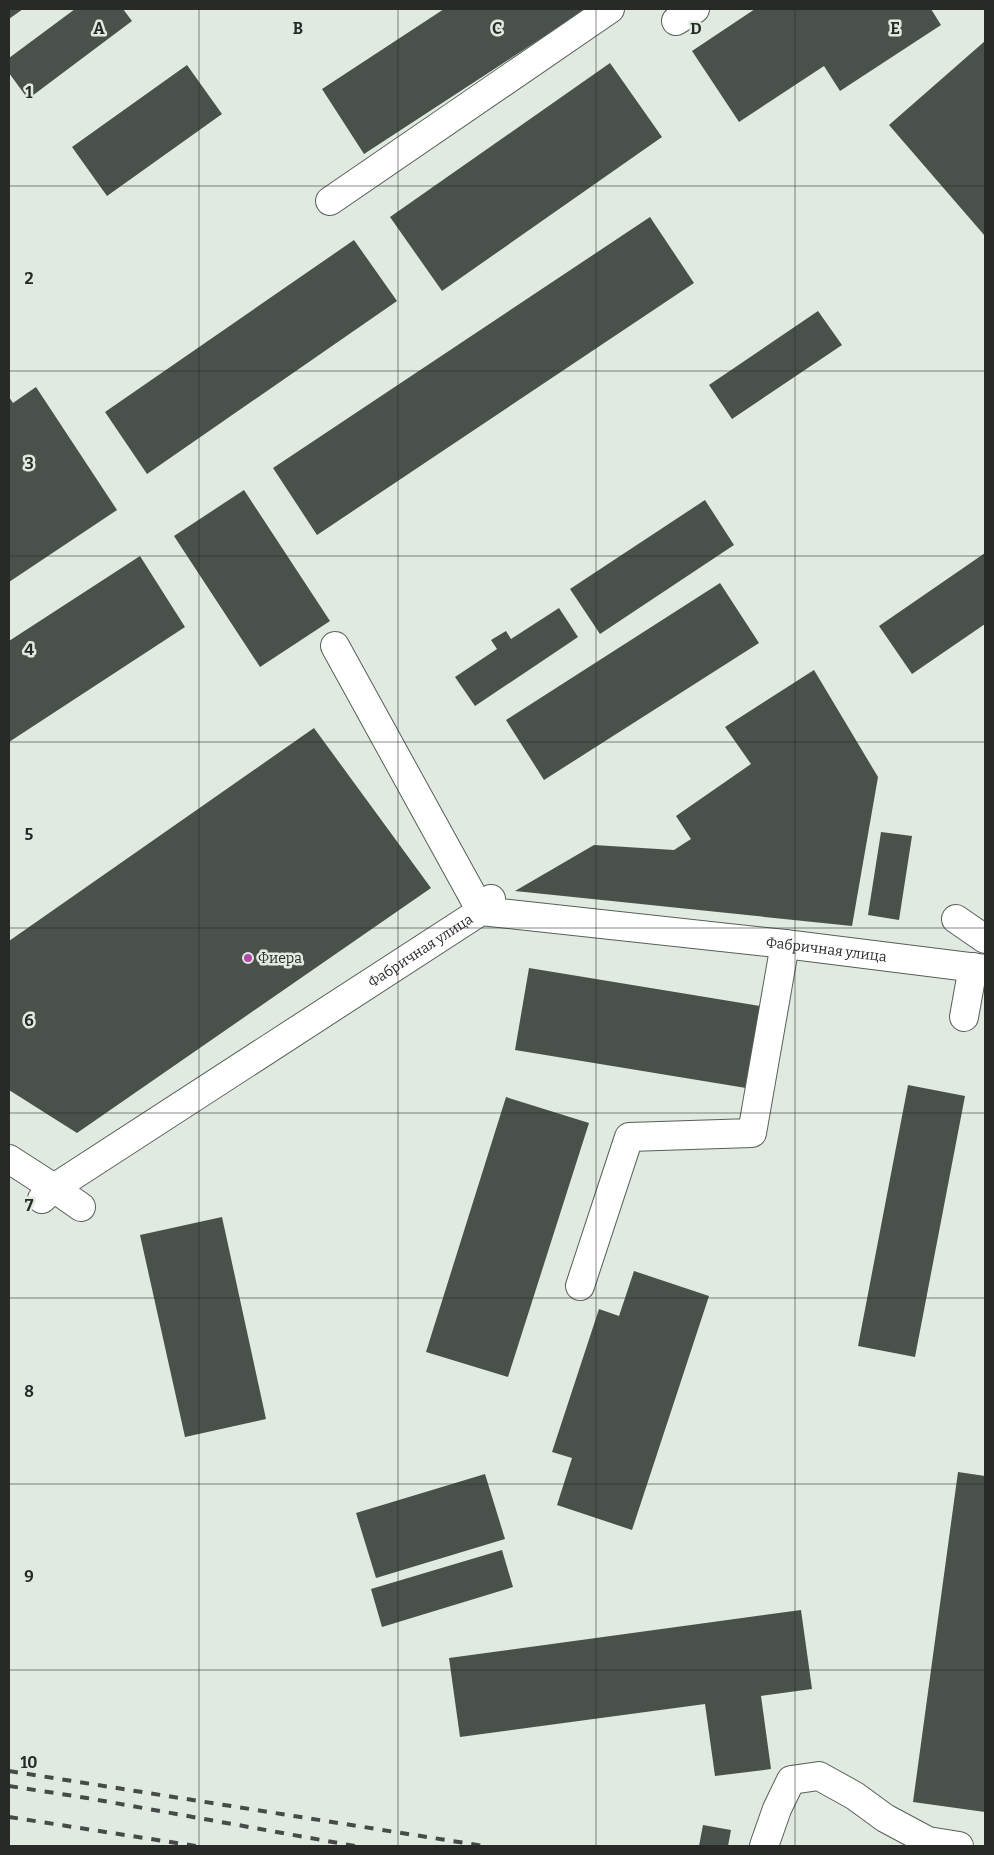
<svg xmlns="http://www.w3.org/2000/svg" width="994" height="1855" font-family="Bitter,serif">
  <rect width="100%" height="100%" fill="#e0eae1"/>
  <path fill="#49514a" d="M9 9H23L9 19Z
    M75 9H123L132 21 28 99 9 73V58Z
    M444 9H582L583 11 364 154 322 89Z
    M755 9H931L941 25 840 91 824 66 739 122 692 51Z
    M985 41V236L889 125Z
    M610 63 662 137 442 291 390 217Z
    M187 65 222 114 107 196 72 147Z
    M650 217 694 283 317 535 273 468Z
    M354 240 397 301 147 474 105 412Z
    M818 311 842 345 732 419 709 385Z
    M36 387 117 510 9 582V397L13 403Z
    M244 490 330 621 260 667 174 536Z
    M705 500 734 545 600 634 570 589Z
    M985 553V624L912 674 879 626Z
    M140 556 185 627 9 742V641Z
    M720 583 759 643 544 780 506 720Z
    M559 608 578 637 475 706 455 677 497 649 491 640 506 631 511 639Z
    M814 670 878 777 852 926 515 891 594 845 674 850 691 839 676 816 751 764 725 727Z
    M314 728 431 888 77 1133 9 1090V941Z
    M881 832 912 836 899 920 868 915Z
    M529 968 760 1006 746 1088 515 1050Z
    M908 1085 965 1096 915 1357 858 1346Z
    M506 1097 589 1123 508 1377 426 1352Z
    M222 1217 266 1419 185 1437 140 1235Z
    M634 1271 709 1296 632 1530 557 1505 572 1458 552 1452 599 1309 619 1316Z
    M958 1472 985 1476V1812L913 1802Z
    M485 1474 505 1539 376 1578 356 1513Z
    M502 1550 513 1587 382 1627 371 1589Z
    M801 1610 812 1689 761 1696 771 1769 715 1776 705 1704 460 1737 449 1658Z
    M703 1825 731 1830 728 1846H699Z"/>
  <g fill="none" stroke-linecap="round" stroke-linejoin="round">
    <defs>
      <g id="minor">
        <path d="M676 21 695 9"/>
        <path d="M330 201 610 9"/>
        <path d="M335 646 481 911 491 899"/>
        <path d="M956 919 985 939"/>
        <path d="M964 1017 973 967"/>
        <path id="s1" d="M9 1159 54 1188 481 911 785 944 985 969"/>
        <path d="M42 1199 54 1188 81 1207"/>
        <path d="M580 1286 629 1137 752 1133 785 944"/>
        <path d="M764 1846 777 1809 791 1780 819 1776 855 1796 885 1818 928 1841 959 1846"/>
      </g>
    </defs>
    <use href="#minor" stroke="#575f58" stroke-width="30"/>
    <use href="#minor" stroke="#fff" stroke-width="28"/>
    <path stroke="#474b47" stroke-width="4" stroke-dasharray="9 9" stroke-linecap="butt" d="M9 1771 484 1846
      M9 1786 87 1798 355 1846
      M9 1817 196 1846"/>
  </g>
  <path fill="none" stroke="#272a27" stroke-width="1" stroke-opacity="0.55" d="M199 9V1846M398 9V1846M596 9V1846M795 9V1846M9 186H985M9 371H985M9 556H985M9 742H985M9 928H985M9 1113H985M9 1298H985M9 1484H985M9 1670H985"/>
  <circle fill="#b047a9" stroke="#e0eae1" stroke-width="2" cx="248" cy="958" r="5"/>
  <g text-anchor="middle" stroke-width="5" stroke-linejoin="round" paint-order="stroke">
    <g font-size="14" fill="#272a27" stroke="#e0eae1">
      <text dy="5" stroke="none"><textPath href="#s1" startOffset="910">Фабричная улица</textPath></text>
      <text dy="5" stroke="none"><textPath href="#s1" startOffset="490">Фабричная улица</textPath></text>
    </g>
    <g font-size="14" fill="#272a27" stroke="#e0eae1" text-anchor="start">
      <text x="258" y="963">Фиера</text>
    </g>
  </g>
  <g font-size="16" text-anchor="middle" font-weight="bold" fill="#272a27" stroke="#e0eae1" stroke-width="5" stroke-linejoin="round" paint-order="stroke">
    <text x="99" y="34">A</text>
    <text x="298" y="34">B</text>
    <text x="497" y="34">C</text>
    <text x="696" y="34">D</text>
    <text x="895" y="34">E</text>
    <text x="29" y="98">1</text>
    <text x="29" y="284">2</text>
    <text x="29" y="469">3</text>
    <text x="29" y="655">4</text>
    <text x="29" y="840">5</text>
    <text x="29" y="1026">6</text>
    <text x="29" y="1211">7</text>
    <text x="29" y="1397">8</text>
    <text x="29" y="1582">9</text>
    <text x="29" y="1768">10</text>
  </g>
  <rect width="994" height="1855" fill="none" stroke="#272a27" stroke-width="20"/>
</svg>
